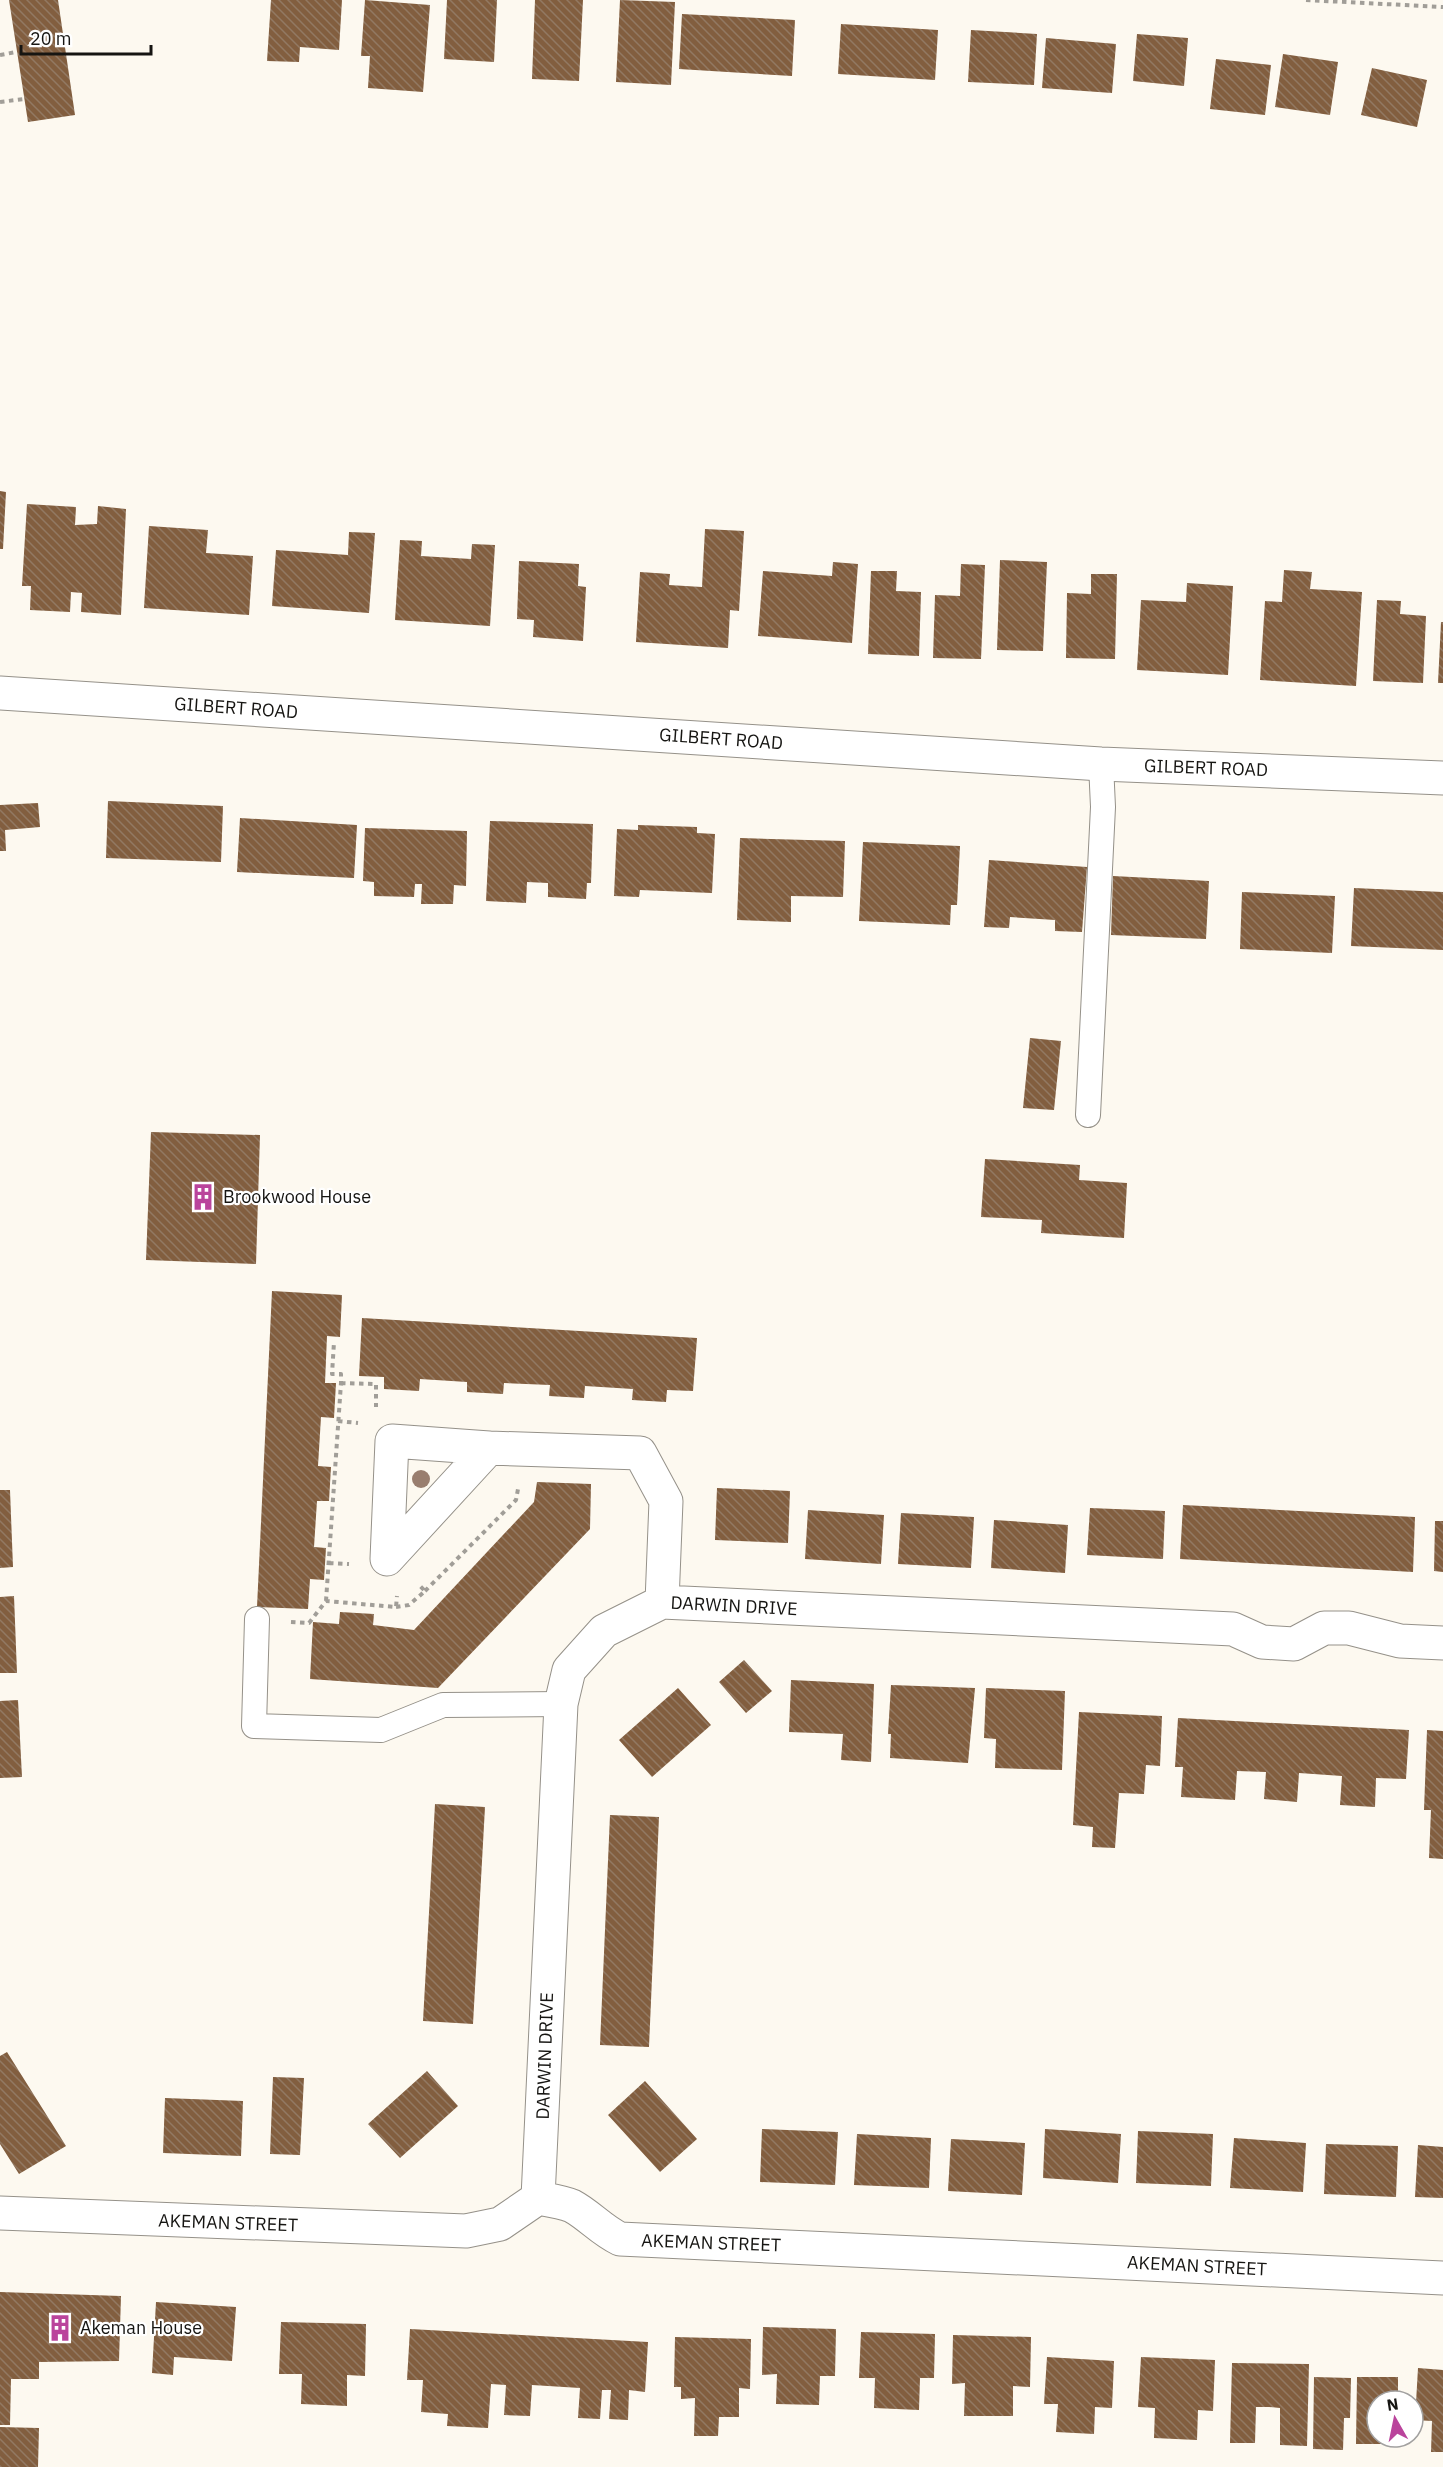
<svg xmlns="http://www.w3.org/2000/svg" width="1443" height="2467" font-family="'IBM Plex Sans',sans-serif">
  <defs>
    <pattern id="building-back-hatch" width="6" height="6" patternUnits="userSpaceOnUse" patternTransform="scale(1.5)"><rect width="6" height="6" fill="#825e3f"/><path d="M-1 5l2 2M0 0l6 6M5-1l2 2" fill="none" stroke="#927963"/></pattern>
  </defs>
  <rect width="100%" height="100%" fill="#fdf9f0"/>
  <path fill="url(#building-back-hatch)" d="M9 0H58L75 115 28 122Z
    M271 0H342L339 50 300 47 299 62 267 61Z
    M365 0 430 5 423 92 368 88 370 56H361Z
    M447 0H497L494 62 444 59Z
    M535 0H583L579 81 532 79Z
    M620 0 675 2 671 85 616 82Z
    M682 14 795 20 792 76 679 69Z
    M841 24 938 30 935 80 838 74Z
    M971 30 1037 34 1034 85 968 82Z
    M1137 34 1188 38 1184 86 1133 81Z
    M1046 38 1116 44 1112 93 1042 88Z
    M1283 54 1338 62 1330 115 1275 107Z
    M1216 59 1271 65 1265 115 1210 109Z
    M1372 68 1427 80 1417 127 1361 115Z
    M0 491 6 492 3 549H0Z
    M27 504 76 507 75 525 97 524 98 506 126 509 121 615 81 612 82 593 71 592 70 612 30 610 31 586H22Z
    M149 526 208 530 206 553 253 556 249 615 144 608Z
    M705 529 744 531 739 611 730 610 728 648 636 642 640 572 670 574 669 585 702 587Z
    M349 532 375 533 369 613 272 606 276 550 348 555Z
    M400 540 422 541 421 556 471 559 472 544 495 545 490 626 395 620Z
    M1000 560 1047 562 1043 651 997 650Z
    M519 561 579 564 578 586 586 587 583 641 533 637 534 620 517 619Z
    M833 562 858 564 852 643 758 636 763 571 832 576Z
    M961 564 985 565 981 659 933 658 935 595 960 596Z
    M1284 570 1312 572 1310 589 1362 592 1356 686 1260 680 1265 601 1282 602Z
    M871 571H897L896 591 921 592 919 656 868 654Z
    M1091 574H1117L1115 659 1066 658 1067 593 1091 594Z
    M1187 583 1233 586 1228 675 1137 670 1141 600 1186 602Z
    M1377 600 1401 601 1400 614 1426 616 1423 683 1373 681Z
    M1441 622H1443V683H1438Z
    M108 801 223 806 221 862 106 858Z
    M38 803 40 827 5 830 6 851H0V805Z
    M240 818 357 825 354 878 237 872Z
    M490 821 593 824 591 883H587L586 899 548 897V883L527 882 526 903 486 901Z
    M638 825 697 827V833L715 834 712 893 640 890 639 897 614 896 617 829 638 830Z
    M365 828 467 831 466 886 454 885 453 904H421L422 884H415L414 897 374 896V882L363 881Z
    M740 838 845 841 843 897 791 896V922L737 920Z
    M863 842 960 846 957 905H951L950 925 859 921Z
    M989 860 1087 867 1082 932 1055 931V920L1010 917 1009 928 984 927Z
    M1113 876 1209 881 1206 939 1111 935Z
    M1354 888 1443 892V950L1351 946Z
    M1242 892 1335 896 1332 953 1240 949Z
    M1030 1038 1061 1041 1054 1110 1023 1108Z
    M151 1132 260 1135 256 1264 146 1260Z
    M985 1159 1080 1165 1079 1180 1127 1183 1124 1238 1041 1233 1042 1220 981 1217Z
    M272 1291 342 1295 340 1337 327 1336 325 1383H336L334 1418 321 1417 318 1466 331 1467 329 1501H317L314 1547 326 1548 324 1580 310 1579 308 1609 257 1607Z
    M362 1318 697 1338 693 1391 667 1390 666 1402 632 1400 633 1389 585 1386 584 1398 549 1396 550 1385 504 1383 503 1394 467 1392V1382L420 1379 419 1391 384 1389V1377L359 1376Z
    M537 1482 591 1484 590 1529 438 1688 310 1679 313 1622 339 1624 340 1612 374 1614 373 1625 414 1630 534 1502Z
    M717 1488 790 1491 788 1543 715 1540Z
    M0 1490H10L13 1567 0 1568Z
    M1183 1505 1415 1517 1413 1572 1180 1559Z
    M1090 1508 1165 1511 1163 1559 1087 1555Z
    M808 1510 884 1515 881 1564 805 1559Z
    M901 1513 974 1517 971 1568 898 1564Z
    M994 1520 1068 1525 1065 1573 991 1568Z
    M1435 1521H1443V1572L1434 1571Z
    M14 1596 17 1673H0V1597Z
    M744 1660 772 1691 746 1713 719 1682Z
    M791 1680 874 1684 871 1762 841 1760 843 1734 789 1732Z
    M891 1685 975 1688 968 1763 890 1758 891 1734H888Z
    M678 1688 711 1725 652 1777 619 1740Z
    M986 1688 1065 1691 1062 1770 995 1768 996 1739 984 1738Z
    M18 1700 22 1777 0 1778V1701Z
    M1079 1712 1162 1716 1160 1766 1146 1765 1144 1794 1119 1793 1115 1848 1092 1847 1093 1827 1073 1825Z
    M1178 1718 1409 1730 1406 1779 1376 1778 1375 1807 1340 1805 1342 1776 1299 1773 1297 1802 1264 1799 1266 1772 1237 1771 1235 1800 1181 1797 1183 1767H1175Z
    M1427 1730 1443 1731V1859L1429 1858 1431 1810H1424Z
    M435 1804 485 1807 473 2024 423 2021Z
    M610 1815 659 1817 649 2047 600 2045Z
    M7 2052 66 2146 19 2174 0 2144V2056Z
    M427 2071 458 2106 400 2158 368 2124Z
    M273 2077 304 2078 300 2155 270 2154Z
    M645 2081 697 2139 660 2172 608 2115Z
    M165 2098 243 2101 241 2156 163 2153Z
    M762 2129 838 2132 835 2185 760 2182Z
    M1045 2129 1121 2134 1118 2183 1043 2178Z
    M1138 2131 1213 2134 1211 2186 1136 2183Z
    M857 2134 931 2138 929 2188 854 2185Z
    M1234 2138 1306 2143 1303 2192 1230 2188Z
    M951 2139 1025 2143 1022 2195 948 2191Z
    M1326 2144 1398 2146 1396 2197 1324 2194Z
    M1418 2145 1443 2147V2198L1415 2197Z
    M0 2292 121 2296 119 2361 39 2362V2379H11L10 2425H0Z
    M156 2302 236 2307 232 2361 174 2357 173 2375 152 2373Z
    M281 2322 366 2324 365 2376 347 2375V2406L301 2404 302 2374H279Z
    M763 2327 836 2329 835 2376H820L819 2405 776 2404 777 2374 762 2375Z
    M410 2329 648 2342 645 2392 629 2390 628 2420 609 2419 611 2390H602L600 2419 578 2418 580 2388 532 2385 530 2416 504 2415 506 2385 491 2384 488 2428 447 2426 448 2414 421 2412 423 2380H407Z
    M861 2332 935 2334 934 2378H920L919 2410 874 2408 875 2378H859Z
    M953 2335 1031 2337 1030 2387 1013 2386V2416H964L965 2383 952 2384Z
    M675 2337 751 2339 750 2389 739 2388V2417H719L718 2436H694L695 2398 681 2399V2387H674Z
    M1047 2357 1114 2361 1112 2408 1095 2407 1094 2434 1056 2432 1058 2404H1044Z
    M1141 2357 1215 2360 1213 2411 1198 2410 1197 2440 1154 2438 1155 2408 1138 2407Z
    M1232 2363 1309 2364 1307 2446 1280 2445V2408L1269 2407H1256L1255 2443H1230Z
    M1418 2368 1443 2370V2452H1431L1432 2421 1415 2420Z
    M1314 2377 1351 2378 1350 2418H1344L1343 2450 1313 2449Z
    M1357 2377H1398V2401H1377V2437H1398V2444H1356Z
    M0 2427 39 2428 38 2467H0Z"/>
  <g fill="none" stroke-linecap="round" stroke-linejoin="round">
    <defs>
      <path id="lane" d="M1088 1115 1103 807 1101 764
        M257 1619 254 1726 381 1730 443 1705 561 1704"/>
      <path id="street" d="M489 1448 392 1441 387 1559 489 1448 640 1453 666 1501 662 1602
        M538 2198 561 1704 569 1670 604 1631 662 1602 1233 1629 1262 1642 1294 1644 1324 1628H1349L1400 1641 1443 1643
        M0 2213 466 2231 500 2224 538 2198C549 2200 562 2202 572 2206 589 2215 601 2230 620 2239L1443 2278"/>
      <path id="secondary" d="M0 693 1101 764 1443 778"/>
    </defs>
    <use href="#lane" stroke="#959189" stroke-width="26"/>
    <use href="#street" stroke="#959189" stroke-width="35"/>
    <use href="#secondary" stroke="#959189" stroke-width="35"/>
    <path stroke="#a19e98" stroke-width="4" stroke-dasharray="4.5 4.5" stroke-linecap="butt" d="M1306 0 1443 7
      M0 55 16 52
      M0 102 24 99
      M341 1383 376 1384V1407
      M338 1421 358 1423
      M329 1563 349 1564
      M425 1591 516 1500 518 1489
      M326 1601 341 1383V1374H332L334 1342
      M396 1607 409 1605 425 1591 418 1584
      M291 1622 309 1623 326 1601 396 1607 397 1596"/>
    <use href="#lane" stroke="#fff" stroke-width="24"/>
    <use href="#street" stroke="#fff" stroke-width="33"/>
    <use href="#secondary" stroke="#fff" stroke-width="33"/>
  </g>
  <circle fill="#997e6f" cx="421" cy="1479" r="9"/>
  <defs>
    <symbol id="building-bare" viewBox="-9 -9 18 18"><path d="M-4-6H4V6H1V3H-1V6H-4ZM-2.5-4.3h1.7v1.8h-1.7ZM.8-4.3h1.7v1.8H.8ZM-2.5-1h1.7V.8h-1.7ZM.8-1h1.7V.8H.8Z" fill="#ba449c" stroke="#fff" stroke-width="2.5" paint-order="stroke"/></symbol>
  </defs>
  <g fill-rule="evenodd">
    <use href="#building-bare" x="184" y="1178" width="38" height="38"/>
    <use href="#building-bare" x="41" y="2309" width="38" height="38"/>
  </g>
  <g text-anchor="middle" stroke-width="4.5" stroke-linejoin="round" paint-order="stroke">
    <g font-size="18" fill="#161512" stroke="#fff">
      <text transform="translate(236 708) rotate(4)" y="6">GILBERT ROAD</text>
      <text transform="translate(721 739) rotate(4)" y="6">GILBERT ROAD</text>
      <text transform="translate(1206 768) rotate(2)" y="6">GILBERT ROAD</text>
      <text transform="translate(734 1606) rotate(3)" y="6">DARWIN DRIVE</text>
      <text transform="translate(545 2056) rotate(-88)" y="6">DARWIN DRIVE</text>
      <text transform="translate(228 2223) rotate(2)" y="6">AKEMAN STREET</text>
      <text transform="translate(711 2243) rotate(2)" y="6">AKEMAN STREET</text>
      <text transform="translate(1197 2266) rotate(3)" y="6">AKEMAN STREET</text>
    </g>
    <g font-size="18" fill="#161512" stroke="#fff" text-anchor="start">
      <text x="223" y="1203">Brookwood House</text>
      <text x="80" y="2334">Akeman House</text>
    </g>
  </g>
  <g transform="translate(1395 2419) rotate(351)"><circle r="28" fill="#ffffff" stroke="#a2a1a0" stroke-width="1.5"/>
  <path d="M0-4.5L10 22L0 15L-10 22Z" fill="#ba449c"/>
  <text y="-9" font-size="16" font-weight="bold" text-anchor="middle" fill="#161512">N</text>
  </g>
  <path d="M21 45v9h130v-9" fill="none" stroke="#161512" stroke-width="3"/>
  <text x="30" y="45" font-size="18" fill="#161512" stroke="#ffffff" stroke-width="4.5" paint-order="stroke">20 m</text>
</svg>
